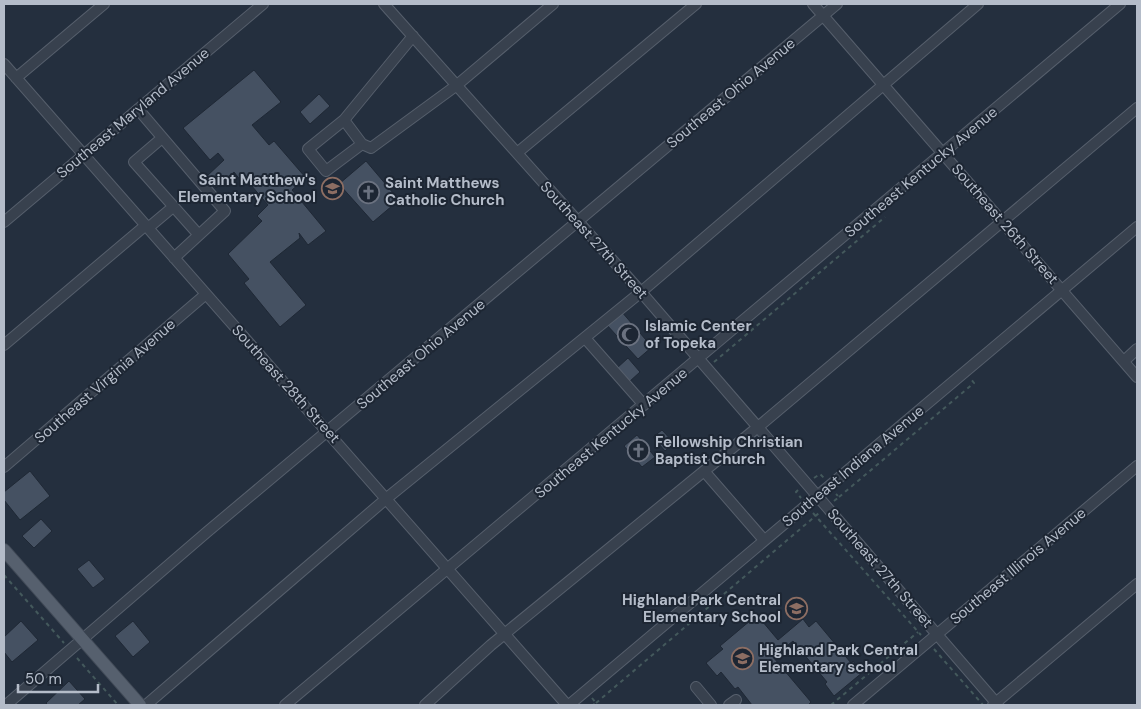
<svg xmlns="http://www.w3.org/2000/svg" width="1141" height="709" font-family="'DM Sans',sans-serif">
  <rect width="100%" height="100%" fill="#242f3e"/>
  <path fill="#455162" stroke="#1f2835" d="M254 70 281 102 252 125 269 145 274 141 306 178 292 190 326 231 308 245 299 233 300 238 270 262 306 305 280 327 244 283 249 279 228 254 262 221 257 216 268 205 245 178 241 181 234 172 216 188 206 177 224 160 218 153 210 160 183 128Z
    M319 94 330 106 310 124 300 112Z
    M366 161 399 200 373 222 339 184Z
    M621 311 652 347 638 359 606 324Z
    M628 358 640 372 629 382 617 368Z
    M662 430 674 443 665 451 653 437Z
    M637 435 655 457 642 467 624 446Z
    M30 471 50 496 20 520 4 500V492Z
    M41 519 52 531 34 548 22 536Z
    M89 560 105 579 93 588 77 569Z
    M757 615 778 640 803 619 809 627 816 621 851 663 853 661 863 672 834 696 825 684 827 682 793 641 773 657 811 702 808 705H752L738 687 735 689 721 672 717 676 706 663 723 649 720 646Z
    M21 621 38 640 12 662 4 652V637Z
    M133 621 150 642 133 657 115 636Z
    M69 681 85 699 78 705H48L46 703Z"/>
  <g fill="none" stroke-linecap="round" stroke-linejoin="round">
    <defs>
      <path id="minor" d="M384 4 641 292 998 705
        M813 4 1137 377
        M4 64 567 705
        M16 78 104 4
        M138 109 225 211 174 258
        M344 120 362 144 326 171 308 149 344 120 413 36
        M162 138 134 162 198 234
        M362 144 371 148 457 85 553 4
        M517 153 696 4
        M4 222 263 4
        M148 228 173 207
        M585 338 644 405
        M4 345 146 225
        M1124 361 1137 349
        M4 467 206 294
        M704 471 764 540
        M696 687 711 705
        M6 705 207 532 837 4
        M146 705 387 498 641 292 978 4
        M285 705 1120 4
        M425 705 491 645 758 427 1137 108
        M569 705 1137 227
        M729 705 736 700
        M853 705 1137 466
        M993 705 1137 584"/>
      <path id="major" d="M4 550 140 705"/>
    </defs>
    <use href="#minor" stroke="#565f6c" stroke-width="12"/>
    <use href="#major" stroke="#414a57" stroke-width="14"/>
    <path stroke="#44595c" stroke-width="2" stroke-dasharray="4 4" stroke-linecap="butt" d="M714 362 885 217
      M814 478 820 474 824 478
      M798 490 796 492 801 498
      M839 497 974 383 971 379
      M834 501 839 497 836 494
      M813 513 921 635
      M4 575 64 643
      M934 649 983 705
      M77 658 118 705
      M592 698 596 703 593 705
      M596 703 819 513
      M831 705 918 632"/>
    <use href="#minor" stroke="#38414e" stroke-width="10"/>
    <use href="#major" stroke="#56606e" stroke-width="12"/>
  </g>
  <defs>
    <symbol id="school-ring" viewBox="-11 -11 22 22"><circle r="9.5" fill="#1d2633" stroke="#8d6e63" stroke-width="1.5"/><path d="M0-5L7-2L0 1L-7-2ZM-4 1L0 2.5L4 1V4Q0 6-4 4Z" fill="#8d6e63"/></symbol>
    <symbol id="church-ring" viewBox="-11 -11 22 22"><circle r="9.5" fill="#1d2633" stroke="#6b7280" stroke-width="1.5"/><path d="M-1.2-6h2.4v3.5h3.3v2.4h-3.3V6h-2.4V-.1h-3.3v-2.4h3.3Z" fill="#6b7280"/></symbol>
    <symbol id="mosque-ring" viewBox="-11 -11 22 22"><circle r="9.5" fill="#1d2633" stroke="#6b7280" stroke-width="1.5"/><path d="M3.5-4.9A6 6 0 1 0 3.5 4.9A5 5 0 1 1 3.5-4.9Z" fill="#6b7280"/></symbol>
  </defs>
  <g fill-rule="evenodd">
    <use href="#school-ring" x="320" y="176" width="25" height="25"/>
    <use href="#church-ring" x="356" y="180" width="25" height="25"/>
    <use href="#mosque-ring" x="616" y="322" width="25" height="25"/>
    <use href="#church-ring" x="626" y="438" width="25" height="25"/>
    <use href="#school-ring" x="784" y="596" width="25" height="25"/>
    <use href="#school-ring" x="730" y="646" width="25" height="25"/>
  </g>
  <g text-anchor="middle" stroke-width="4" stroke-linejoin="round" paint-order="stroke">
    <g font-size="15" fill="#b4bcc9" stroke="#1d2633">
      <text transform="translate(731 93) rotate(-40)" y="5">Southeast Ohio Avenue</text>
      <text transform="translate(133 113) rotate(-40)" y="5">Southeast Maryland Avenue</text>
      <text transform="translate(921 172) rotate(-40)" y="5">Southeast Kentucky Avenue</text>
      <text transform="translate(1005 224) rotate(49)" y="5">Southeast 26th Street</text>
      <text transform="translate(594 240) rotate(48)" y="5">Southeast 27th Street</text>
      <text transform="translate(421 354) rotate(-40)" y="5">Southeast Ohio Avenue</text>
      <text transform="translate(105 381) rotate(-41)" y="5">Southeast Virginia Avenue</text>
      <text transform="translate(286 384) rotate(48)" y="5">Southeast 28th Street</text>
      <text transform="translate(611 433) rotate(-40)" y="5">Southeast Kentucky Avenue</text>
      <text transform="translate(853 466) rotate(-40)" y="5">Southeast Indiana Avenue</text>
      <text transform="translate(1018 566) rotate(-40)" y="5">Southeast Illinois Avenue</text>
      <text transform="translate(880 568) rotate(49)" y="5">Southeast 27th Street</text>
    </g>
    <g font-size="15" font-weight="bold" fill="#b4bcc9" stroke="#1d2633" text-anchor="start">
      <text x="316" y="185" text-anchor="end">Saint Matthew's<tspan x="316" dy="17">Elementary School</tspan></text>
      <text x="385" y="188">Saint Matthews<tspan x="385" dy="17">Catholic Church</tspan></text>
      <text x="645" y="331">Islamic Center<tspan x="645" dy="17">of Topeka</tspan></text>
      <text x="655" y="447">Fellowship Christian<tspan x="655" dy="17">Baptist Church</tspan></text>
      <text x="781" y="605" text-anchor="end">Highland Park Central<tspan x="781" dy="17">Elementary School</tspan></text>
      <text x="759" y="655">Highland Park Central<tspan x="759" dy="17">Elementary school</tspan></text>
    </g>
  </g>
  <rect width="1141" height="709" fill="none" stroke="#b4bcc9" stroke-width="10"/>
  <path d="M18 684v8h80v-8" fill="none" stroke="#b4bcc9" stroke-width="2.5"/>
  <text x="25" y="684" font-size="15" fill="#b4bcc9" stroke="#1d2633" stroke-width="4" paint-order="stroke">50 m</text>
</svg>
